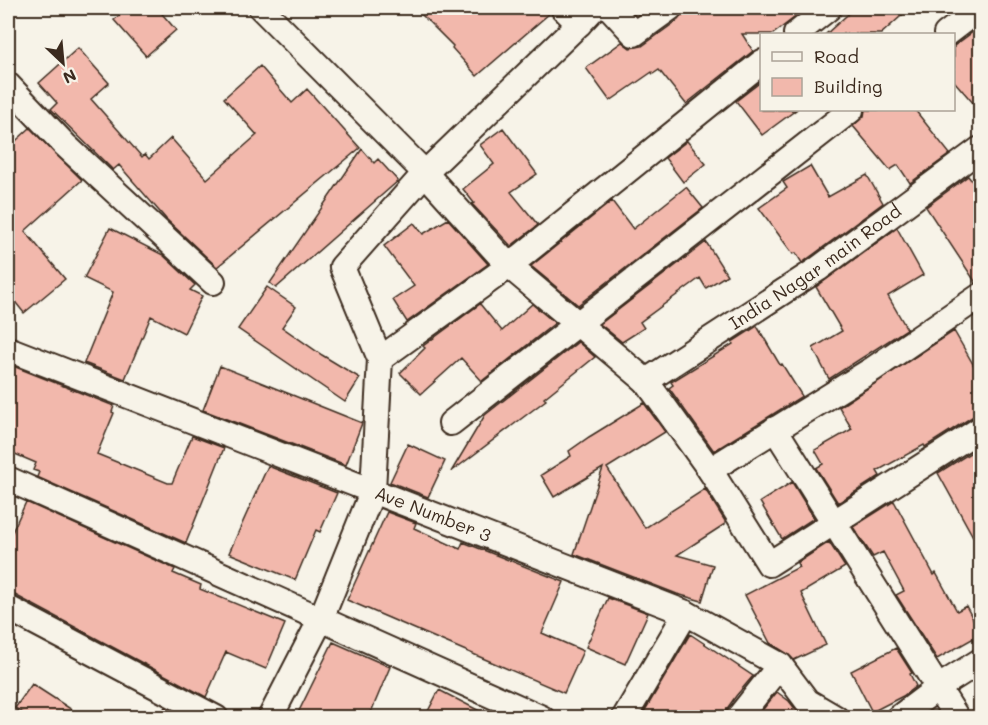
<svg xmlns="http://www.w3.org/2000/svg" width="988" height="725" font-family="Mali,sans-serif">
  <rect width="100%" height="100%" fill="#f7f3e8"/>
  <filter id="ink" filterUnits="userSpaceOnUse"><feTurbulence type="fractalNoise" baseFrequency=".0167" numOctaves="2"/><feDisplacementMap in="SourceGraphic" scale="12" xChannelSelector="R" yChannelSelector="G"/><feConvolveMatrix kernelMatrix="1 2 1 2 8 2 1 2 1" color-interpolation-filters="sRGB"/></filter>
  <g filter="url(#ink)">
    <path fill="#f2b8ac" stroke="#3b2a1e" stroke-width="1.5" d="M127 8H157L176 30 146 56 114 20Z
      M415 8H549L550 13 477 76 452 48 453 46Z
      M684 8H807L773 34H742L753 51 686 104 659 70 653 74 652 72 610 101 586 68 622 42 630 48 642 46 678 20 683 14Z
      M855 8H910L881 34H826Z
      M981 26V112L954 81V46Z
      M78 48 109 83 91 99 142 157 145 154 149 159 171 138 207 179 257 135 224 98 260 66 292 103 307 89 360 148 217 267 166 219 119 165 113 170 51 109 57 103 39 83Z
      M762 81V110H796L762 135 736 101Z
      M865 110H915L950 154 910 183 898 165 890 170 853 126 864 116Z
      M30 128 82 180 25 231 65 279 24 313 8 293V148Z
      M503 128 537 174 511 192 538 225 511 246 472 204 474 203 463 189 494 164 480 145Z
      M687 141 706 164 683 182 665 158Z
      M362 149 374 163 378 159 398 181 276 288 270 283Z
      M810 166 828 197 867 175 883 203 802 263 796 253 793 254 759 208 787 188 783 182Z
      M981 175V282L976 283 926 207 968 176 972 181Z
      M686 187 703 208 578 305 531 266 612 201 633 229Z
      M448 219 488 264 407 322 393 300 414 286 384 246 414 223 423 234Z
      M110 228 163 255 195 285 190 290 202 296 184 333 151 316 125 379 84 363 113 292 84 278Z
      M897 228 923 275 888 296 907 329 829 379 813 348 842 331 816 287Z
      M706 242 727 275 706 288 700 278 640 322 644 328 622 342 600 324Z
      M267 287 296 307 282 327 322 355 360 378 345 402 238 329Z
      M480 304 502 331 532 304 555 323 482 381 461 358 421 394 400 373 425 348 423 346Z
      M757 326 780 365 782 364 802 396 714 451 669 388 673 385 671 382 733 344 732 342Z
      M954 331 981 378V415L972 417 925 447 924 445 877 471 880 476 838 503 816 468 823 464 815 450 852 429 839 407Z
      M578 342 595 357 544 398 546 400 451 472 485 415Z
      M8 364 114 406 112 412 114 413 97 454 168 483H172L192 436 224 448 186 543 37 477 39 472 33 470 36 463 8 451Z
      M220 366 362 423 346 465 203 410Z
      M644 403 665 432 607 468 645 528 705 489 725 521V524L677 555 713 565 702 601 677 594 574 554 603 468 554 497 541 475 571 456 569 451 589 437Z
      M408 444 445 461 428 497 390 482Z
      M981 446V551L938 473Z
      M268 466 337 493 320 532 316 530 295 580 229 553Z
      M792 482 814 518 782 539 760 502Z
      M894 501 934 575 936 573 957 611 966 606 981 634 937 659 896 595 904 591 883 552 873 557 853 527Z
      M26 502 175 569 173 573 201 585 200 589 285 624 266 669 226 652 206 697 15 595 8 594V541Z
      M387 512 416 523 414 528 460 549 463 542 564 582 542 633 583 651 564 693 347 600Z
      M829 542 845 567 801 593 826 645 794 660 788 654 770 643 745 595 799 567 797 563Z
      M608 598 648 613 625 664 586 647Z
      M690 634 753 676 736 696 721 717H641Z
      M333 642 390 667 369 717H296Z
      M896 648 912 673 910 674 916 686 903 696 872 712 851 671Z
      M32 684 83 717H29L15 708Z
      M439 690 491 717H425Z
      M777 692 789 701 796 710 807 717H766L760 713Z
      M165 707 185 717H158Z"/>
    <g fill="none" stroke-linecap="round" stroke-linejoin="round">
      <defs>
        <g id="minor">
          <path d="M261 8 425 173 509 266 646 381 710 470 873 369 980 296"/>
          <path d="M563 8 579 24"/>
          <path d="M610 8 634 34 670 8"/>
          <path d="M796 34 829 8"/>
          <path d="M946 34 980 8"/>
          <path d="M8 85 65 145 213 282"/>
          <path id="s1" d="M8 349 686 613 780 665 807 701 836 718"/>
          <path d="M380 359 509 266 762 62"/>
          <path id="s2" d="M646 381 818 269 980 149"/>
          <path d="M451 423 851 110"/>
          <path d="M775 429 957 718"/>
          <path d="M710 470 769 564 980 429"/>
          <path d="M8 479 542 718"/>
          <path d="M8 608 216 718"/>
          <path d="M270 718 321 619 373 490 380 359 342 267 425 173 579 24 594 8"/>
          <path d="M624 718 686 613"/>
          <path d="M738 718 780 665"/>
          <path d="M898 718 939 687 980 661"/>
        </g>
      </defs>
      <use href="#minor" stroke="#3b2a1e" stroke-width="28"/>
      <use href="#minor" stroke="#f7f3e8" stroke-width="24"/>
    </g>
  </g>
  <g text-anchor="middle" stroke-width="6" stroke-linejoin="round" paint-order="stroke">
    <g font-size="18" fill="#3b2a1e" stroke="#f7f3e8">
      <text dy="6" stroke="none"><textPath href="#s2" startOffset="204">India Nagar main Road</textPath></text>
      <text dy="6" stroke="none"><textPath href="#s1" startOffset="456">Ave Number 3</textPath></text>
    </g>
  </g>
  <rect width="988" height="725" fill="none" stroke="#f7f3e8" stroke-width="30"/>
  <rect x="15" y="15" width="958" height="695" fill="none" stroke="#3b2a1e" stroke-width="2" filter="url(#ink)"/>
  <rect x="760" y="33" width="195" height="78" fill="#f7f3e8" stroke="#aca397" stroke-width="1.5"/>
  <rect x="772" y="52" width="30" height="9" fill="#f7f3e8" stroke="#aca397" stroke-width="1.5"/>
  <text x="814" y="63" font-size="18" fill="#3b2a1e">Road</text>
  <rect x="772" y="78" width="30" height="18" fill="#f2b8ac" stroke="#aca397" stroke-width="1.5"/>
  <text x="814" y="93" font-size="18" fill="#3b2a1e">Building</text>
  <g transform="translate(63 63) rotate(154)" stroke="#f7f3e8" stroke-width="4.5" paint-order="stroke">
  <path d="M0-4.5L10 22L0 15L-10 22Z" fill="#3b2a1e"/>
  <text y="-9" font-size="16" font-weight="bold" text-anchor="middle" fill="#3b2a1e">N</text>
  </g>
</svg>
